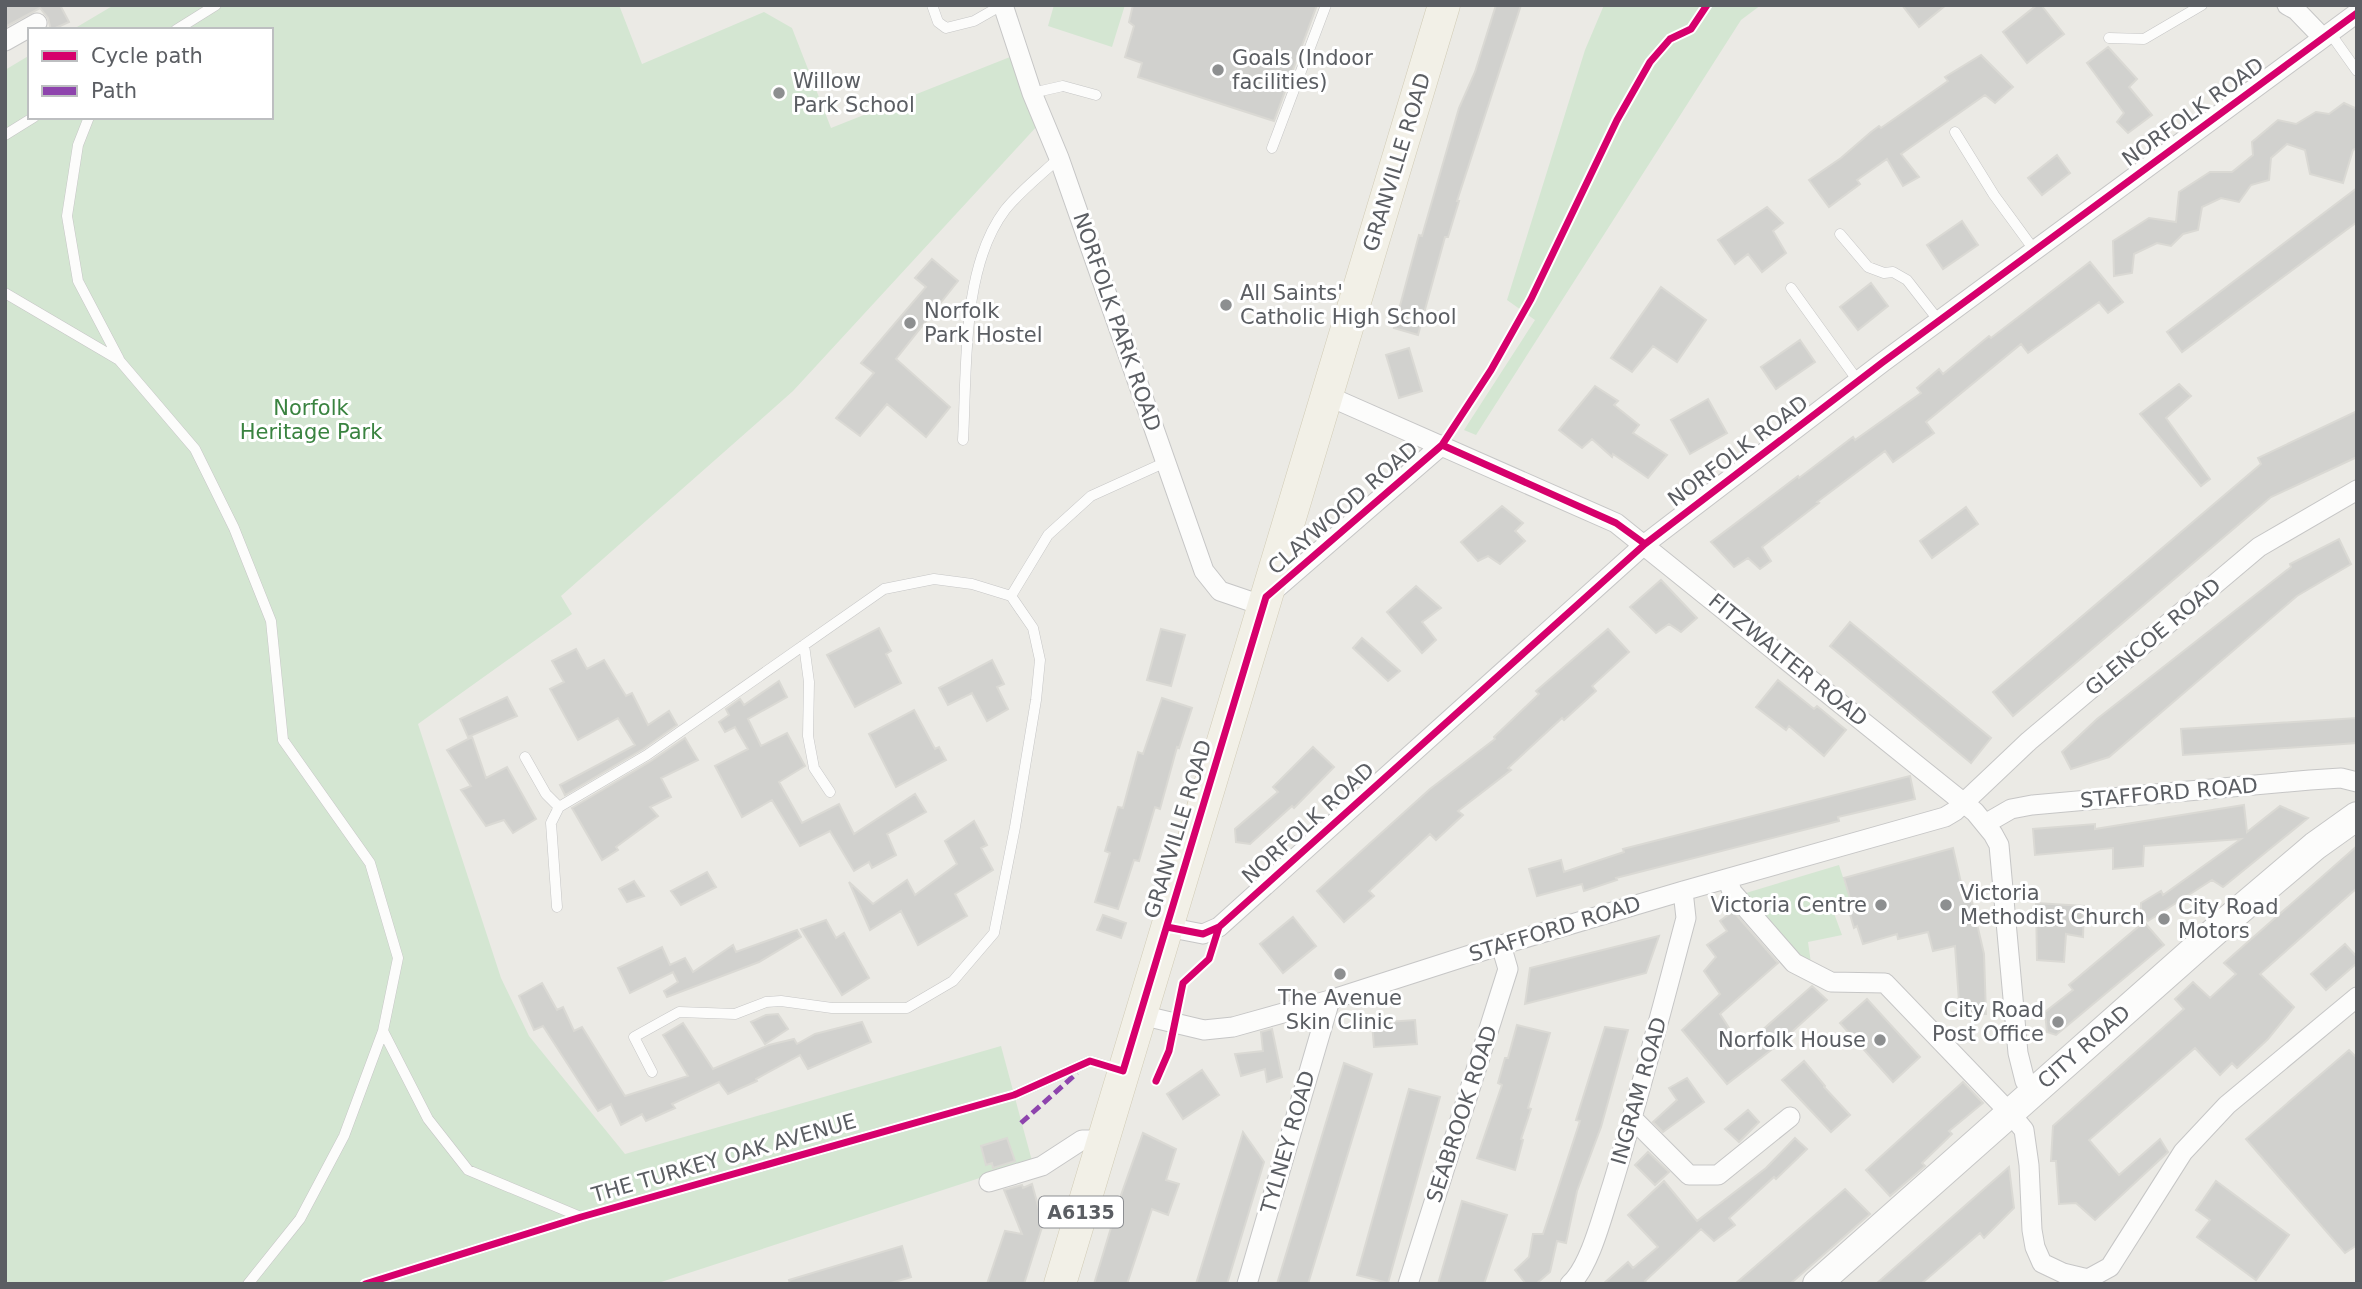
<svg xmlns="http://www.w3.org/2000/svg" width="2362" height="1289" font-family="'DejaVu Sans',sans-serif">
  <rect width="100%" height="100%" fill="#ebeae5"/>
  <path fill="#d4e6d2" d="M114 5H619L642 64 764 12 792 28 831 128 1010 57 1038 125 793 391 561 596 572 614 418 724 501 978 529 1036 625 1154 1001 1046 1032 1161 655 1284H5V70L30 55V117H271V30H72Z
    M1054 5H1125L1112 47 1048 26Z
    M1604 5H1761L1741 20 1476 435 1464 430 1535 320 1507 300 1585 50Z
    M1839 865 1851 902 1832 908 1842 935 1808 942 1811 963 1795 962 1745 900 1746 893Z"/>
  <path fill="#d1d1ce" stroke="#dad9d4" stroke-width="2" d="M5 5H60L69 22 51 30 48 18 40 8 5 27Z
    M1133 5H1317L1274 121 1138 77 1142 63 1125 57 1134 26 1129 22Z
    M1496 5H1521L1457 201H1459L1448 237H1445L1418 335 1394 328 1419 235 1422 236 1459 108 1475 72Z
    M1902 5H1946L1919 27Z
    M2037 5H2041L2064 34 2027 63 2003 32Z
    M2108 47 2137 79 2129 87 2152 115 2128 133 2117 122 2124 113 2087 63Z
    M1981 55 2013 87 1995 103 1985 95 1901 154 1919 177 1903 186 1887 159 1857 180 1860 184 1829 207 1809 180 1841 158 1871 132 1879 126 1881 128 1948 81 1945 77Z
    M2344 103 2357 109V148L2353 150 2343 183 2310 174 2305 150 2287 144 2271 158 2269 180 2251 185 2239 202 2221 198 2202 207 2198 230 2183 234 2171 246 2157 243 2134 254 2132 273 2114 276 2113 241 2149 218 2176 222 2179 192 2210 172H2232L2253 155 2252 142 2278 120 2296 124 2316 112 2329 114Z
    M2057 155 2070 173 2042 195 2028 178Z
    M2357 188V222L2182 352 2167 332Z
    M1767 207 1783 223 1773 231 1786 253 1762 272 1748 254 1735 264 1718 240Z
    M1962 221 1978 245 1943 269 1927 245Z
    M932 259 958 281 896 359 950 407 926 437 887 404 860 436 836 418 874 373 861 363 926 287 915 278Z
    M2090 262 2123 302 2108 313 2099 302 2028 353 2021 344 1926 422 1934 433 1893 462 1885 451 1817 502 1819 503 1762 547 1771 561 1760 569 1748 558 1734 567 1711 542 1798 476 1799 478 1853 437 1855 440 1921 393 1917 388 1939 369 1943 374 1989 336 1991 338Z
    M1871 283 1888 306 1858 330 1840 307Z
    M1661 287 1706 320 1677 362 1653 346 1632 372 1611 358Z
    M1800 340 1815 362 1776 389 1761 367Z
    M1409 348 1422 391 1399 398 1386 355Z
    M2179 384 2191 396 2166 418 2210 479 2201 486 2140 414Z
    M1595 386 1618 401 1614 405 1639 425 1633 433 1667 455 1648 478 1613 454 1612 457 1592 439 1582 448 1559 430Z
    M1708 399 1727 433 1690 454 1671 420Z
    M2357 411V457L2271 497 2013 716 1993 692 2261 464 2258 458Z
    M1502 506 1523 523 1515 531 1525 541 1500 564 1488 556 1478 561 1461 542Z
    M1966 507 1978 524 1932 558 1920 541Z
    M2339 539 2351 564 2297 596 2109 757 2071 769 2062 752 2097 719 2291 567 2290 564Z
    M1661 580 1697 618 1681 632 1669 624 1656 633 1630 607Z
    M1416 586 1441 608 1422 622 1436 640 1422 653 1387 612Z
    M1850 622 1991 738 1971 763 1830 646Z
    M879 628 891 651 886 654 901 683 855 707 827 655Z
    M1161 629 1185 635 1171 686 1147 680Z
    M1608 629 1629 652 1592 686 1596 691 1564 720 1562 718 1508 768 1511 770 1458 811 1463 815 1436 840 1430 834 1369 891 1374 896 1344 922 1317 891 1430 789 1495 739 1494 737 1539 694 1536 691Z
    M1362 638 1400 671 1388 681 1353 648Z
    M576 649 587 669 604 660 626 696 632 693 648 725 669 711 677 725 643 749 565 795 560 785 635 745 618 718 578 740 550 689 564 682 552 661Z
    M992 660 1004 684 997 687 1008 709 987 721 972 693 948 705 939 688Z
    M1778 680 1814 709 1817 706 1846 730 1824 756 1789 726 1786 730 1756 707Z
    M779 681 787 697 748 719 761 746 787 733 805 766 779 782 802 823 839 804 854 834 915 794 926 812 887 834 896 855 872 868 869 862 854 871 830 831 800 846 772 800 742 817 715 766 748 749 735 727 725 732 719 722 729 715 726 709 740 699 744 705Z
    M507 697 517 716 468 737 460 719Z
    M1162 698 1192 708 1179 748 1177 747 1160 809 1155 807 1139 861 1134 860 1118 909 1095 902 1110 853 1105 851 1118 807 1123 808 1138 752 1143 754Z
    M914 710 935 749 939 747 946 760 896 787 869 734Z
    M2357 718V743L2183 755 2181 729Z
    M472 737 486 778 507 767 536 819 513 833 504 820 486 826 461 790 471 786 447 750Z
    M685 738 698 760 661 778 671 797 650 807 658 816 616 847 618 850 602 860 572 808 651 761Z
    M1313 747 1334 767 1294 808 1292 806 1250 844 1236 842 1235 829 1278 792 1273 787Z
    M1910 776 1915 799 1838 817 1839 821 1616 878 1617 880 1584 891 1582 884 1537 896 1529 869 1561 860 1564 872 1624 852 1623 849Z
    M2244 805 2247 832 2280 806 2308 818 2223 887 2212 880 2148 921 2141 911V903L2161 891 2163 895 2241 839 2144 846 2143 866 2113 869V848L2035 855 2033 829 2095 824V829Z
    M974 821 987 845 981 848 993 870 955 894 967 916 918 945 901 911 870 930 849 882 873 904 907 880 915 895 957 864 945 841Z
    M2357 846V888L2260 974 2294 1007 2268 1039 2237 1068 2232 1063 2220 1075 2195 1048 2089 1140 2119 1175 2160 1139 2168 1152 2095 1220 2076 1203 2059 1204 2056 1161H2051L2053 1126 2184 1009 2175 999 2193 982 2210 998 2236 974 2224 963Z
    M1953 848 1965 900 1971 898 1984 954 1986 1014 1960 1015 1955 946 1933 951 1928 932 1898 939 1897 934 1863 944 1857 926 1854 928 1849 911 1853 909 1844 878Z
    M707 872 716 887 681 905 671 891Z
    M634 881 644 896 627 902 619 889Z
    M2036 903 2084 906 2083 937 2066 934 2064 962 2037 960Z
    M1733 911 1778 963 1720 1014 1742 1048 1812 986 1827 1000 1775 1047 1727 1084 1682 1030 1720 994 1704 971 1716 957 1707 945 1727 931 1720 921Z
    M1103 915 1126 923 1121 938 1097 930Z
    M1293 917 1316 946 1283 973 1260 944Z
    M826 920 836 938 844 933 869 978 842 995 801 929Z
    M2144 922 2164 945 2056 1035 2047 1032 2045 1012 2073 990 2069 985Z
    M797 930 801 937 759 962 667 997 664 991 678 982 673 972 630 993 618 968 662 947 670 965 685 958 693 972 733 945 736 952Z
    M1659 936 1646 973 1525 1004 1530 968Z
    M2345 944 2357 957V963L2326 990 2311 974Z
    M542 983 557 1010 563 1007 574 1031 582 1027 625 1096 688 1076 663 1035 683 1023 713 1069 769 1045 794 1039 797 1044 815 1034 862 1022 871 1042 808 1069 800 1055 756 1079 757 1081 728 1094 719 1082 672 1104 675 1108 646 1121 642 1114 621 1125 611 1104 598 1111 543 1026 534 1030 519 996Z
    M1867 999 1920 1057 1893 1082 1840 1023Z
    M778 1014 788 1029 765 1044 751 1022 766 1015Z
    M1415 1020 1417 1044 1374 1047 1372 1023Z
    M1517 1025 1550 1033 1528 1108 1531 1109 1521 1139 1523 1140 1515 1170 1477 1158 1502 1085 1498 1083 1505 1058H1508Z
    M1605 1027 1628 1030 1601 1127 1577 1191 1566 1243 1557 1241 1550 1272 1536 1284H1526L1515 1270 1529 1257 1533 1234H1543L1580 1121 1576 1120Z
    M1272 1029 1282 1077 1267 1082 1265 1069 1241 1076 1235 1054 1263 1051 1261 1032Z
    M2349 1050 2357 1058V1245L2345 1253 2246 1139Z
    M1804 1061 1825 1086 1824 1087 1850 1115 1831 1132 1782 1080Z
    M1344 1063 1372 1074 1308 1284H1277Z
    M1202 1070 1219 1095 1183 1119 1167 1094Z
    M1687 1078 1704 1102 1663 1132 1653 1122 1677 1100 1669 1088Z
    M1963 1082 1983 1103 1949 1131 1952 1134 1922 1163 1925 1166 1890 1196 1866 1170Z
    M1409 1089 1440 1097 1388 1283 1357 1275Z
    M1748 1110 1759 1122 1739 1142 1725 1129Z
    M1243 1132 1264 1162 1227 1284H1196Z
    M1143 1133 1176 1149 1166 1180 1179 1184 1168 1215 1152 1209 1127 1284H1094L1120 1198Z
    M1007 1138 1015 1161 993 1168 992 1163 986 1165 981 1146Z
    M1795 1138 1807 1149 1776 1179 1774 1177 1729 1218 1735 1225 1714 1241 1701 1229 1645 1281 1647 1284H1603L1628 1262 1633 1268 1658 1247 1628 1215 1664 1181 1697 1221 1766 1168Z
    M1648 1152 1669 1172 1655 1185 1635 1165Z
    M2009 1167 2014 1208 1984 1238 1980 1233 1921 1284H1876Z
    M2216 1181 2289 1235 2256 1280 2197 1237 2210 1220 2196 1210Z
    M1032 1184 1043 1224 1024 1284H987L1005 1231 1022 1234 1004 1190 1022 1185 1023 1188Z
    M1845 1189 1870 1214 1790 1284H1735Z
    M1462 1201 1507 1215 1484 1284H1438Z
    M902 1246 911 1277 888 1284H790L789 1280Z"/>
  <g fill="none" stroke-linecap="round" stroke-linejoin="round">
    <defs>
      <path id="service" d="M932 5 938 22 946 28 974 21 1002 5
        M176 30 216 5
        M2330 33 2357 71
        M2109 38 2144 39 2202 5
        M1032 93 1063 86 1096 95
        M89 117 78 145 67 216 78 281 119 359
        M1955 132 1994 195 2035 251
        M5 135 34 117
        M1272 148 1326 5
        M1840 234 1868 267 1884 273 1893 272 1907 280 1939 321
        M1791 288 1858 381
        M5 293 119 360 195 449 234 528 271 621 283 740 370 863 398 958 383 1031 344 1136 300 1219 248 1284
        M963 440C967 369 961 268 1005 210 1020 191 1042 174 1059 158
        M1011 596 1048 535 1091 496 1166 462
        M804 645 809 682 808 736 814 768 830 792
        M525 757 546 794 559 807
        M557 907 551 823 559 807 647 755 884 589 934 579 972 584 1011 596 1033 628 1040 660 1036 700 1015 827 994 933 953 981 907 1008H832L781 1001 766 1002 735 1014 679 1012 634 1037 652 1072
        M383 1031 428 1119 468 1170 581 1217
        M365 1284 581 1217 1014 1095 1090 1061 1120 1070"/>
      <path id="minor" d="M1003 5 1032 93 1059 158 1204 571 1220 591 1264 606
        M2287 5 2296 10 2323 38
        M5 41 37 23
        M1328 396 1616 523 1975 812 1993 834 1999 845 2018 1053 2025 1081 2034 1092
        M1271 593 1442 445
        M1985 824 2011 809 2032 805 2310 780 2341 778 2357 782
        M1728 880 1732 892 1794 963 1831 982 1885 983 2010 1113 2024 1130 2029 1165 2032 1230 2035 1247 2042 1263 2063 1273 2088 1279 2110 1267 2183 1152 2227 1105 2357 997
        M1167 927 1203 934 1219 927 1645 544 1883 362 2357 13
        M1141 1015 1204 1030 1233 1027 1330 1000 1501 945 1683 891 1945 817 1955 811 2029 741 2259 547 2357 490
        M1633 1119 1689 1175H1718L1790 1117
        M989 1182 1042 1166 1082 1140H1102
        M1247 1284 1330 1000
        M1408 1284 1508 969 1501 945
        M1570 1284C1590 1267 1603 1213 1612 1186 1639 1098 1662 1008 1686 918L1683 891"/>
      <path id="secondary" d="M1817 1284 2229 919 2315 846 2357 816"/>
      <path id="primary" d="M1060 1284 1444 5"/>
    </defs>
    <use href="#service" stroke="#c6c6c6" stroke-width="11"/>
    <use href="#minor" stroke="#c6c6c6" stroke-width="21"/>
    <use href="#secondary" stroke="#c6c6c6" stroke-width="30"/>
    <use href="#primary" stroke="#d1cbb5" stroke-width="33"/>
    <use href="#service" stroke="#fcfcfb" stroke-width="10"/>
    <use href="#minor" stroke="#fcfcfb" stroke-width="19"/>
    <use href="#secondary" stroke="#fcfcfb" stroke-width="28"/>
    <use href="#primary" stroke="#f2f0e7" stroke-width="32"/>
    <path stroke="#8e44ad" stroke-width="5" stroke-dasharray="10 5" stroke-linecap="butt" d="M1021 1123 1077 1073"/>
    <defs>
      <path id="cycleway" d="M1442 445 1616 523 1645 544
        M1167 927 1203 934 1219 927 1645 544 1883 362 2357 13
        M1156 1081 1169 1051 1183 983 1209 959 1219 927
        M365 1284 581 1217 1014 1095 1090 1061 1123 1071 1266 597 1442 445 1491 370 1531 299 1617 120 1650 62 1670 39 1691 29 1707 5"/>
    </defs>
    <use href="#cycleway" stroke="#fff" stroke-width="11"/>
    <use href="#cycleway" stroke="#d6006c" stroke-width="7"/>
  </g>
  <g fill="#8d8f90" stroke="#fff" stroke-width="2.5">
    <circle cx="1218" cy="70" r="7"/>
    <circle cx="779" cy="93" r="7"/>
    <circle cx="1226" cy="305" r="7"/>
    <circle cx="910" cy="323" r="7"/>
    <circle cx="1881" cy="905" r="7"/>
    <circle cx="1946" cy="905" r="7"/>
    <circle cx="2164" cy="919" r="7"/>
    <circle cx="1340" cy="974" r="7"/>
    <circle cx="2058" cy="1022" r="7"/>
    <circle cx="1880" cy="1040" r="7"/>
  </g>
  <g text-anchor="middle" stroke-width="6" stroke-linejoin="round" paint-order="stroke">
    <rect fill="#fff" stroke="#8c8e92" stroke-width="2" x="1039" y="1196.5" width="84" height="31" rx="5"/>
    <g font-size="19" font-weight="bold" fill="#5b5e63">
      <text x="1081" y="1219">A6135</text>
    </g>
    <g font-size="21" fill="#5b5e63" stroke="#fff" text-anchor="start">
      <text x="1232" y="65">Goals (Indoor<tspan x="1232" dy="24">facilities)</tspan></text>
      <text x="793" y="88">Willow<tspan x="793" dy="24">Park School</tspan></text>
      <text x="1240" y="300">All Saints'<tspan x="1240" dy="24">Catholic High School</tspan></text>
      <text x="924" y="318">Norfolk<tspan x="924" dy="24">Park Hostel</tspan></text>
      <text x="1960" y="900">Victoria<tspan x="1960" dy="24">Methodist Church</tspan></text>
      <text x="1867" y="912" text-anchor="end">Victoria Centre</text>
      <text x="2178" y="914">City Road<tspan x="2178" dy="24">Motors</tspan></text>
      <text x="1340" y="1005" text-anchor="middle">The Avenue<tspan x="1340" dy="24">Skin Clinic</tspan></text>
      <text x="2044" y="1017" text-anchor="end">City Road<tspan x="2044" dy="24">Post Office</tspan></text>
      <text x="1866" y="1047" text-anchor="end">Norfolk House</text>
    </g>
    <g font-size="21" fill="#5b5e63" stroke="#fff">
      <text transform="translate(2193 112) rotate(-36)" y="7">NORFOLK ROAD</text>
      <text transform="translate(1397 162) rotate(-73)" y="7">GRANVILLE ROAD</text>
      <text transform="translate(1117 322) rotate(71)" y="7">NORFOLK PARK ROAD</text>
      <text transform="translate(1738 451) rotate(-37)" y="7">NORFOLK ROAD</text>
      <text transform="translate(1343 508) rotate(-41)" y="7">CLAYWOOD ROAD</text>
      <text transform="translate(2153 637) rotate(-40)" y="7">GLENCOE ROAD</text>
      <text transform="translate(1788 660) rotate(39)" y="7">FITZWALTER ROAD</text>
      <text transform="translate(2169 793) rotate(-5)" y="7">STAFFORD ROAD</text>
      <text transform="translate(1308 823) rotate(-42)" y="7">NORFOLK ROAD</text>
      <text transform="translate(1178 829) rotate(-73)" y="7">GRANVILLE ROAD</text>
      <text transform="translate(1555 929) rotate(-17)" y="7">STAFFORD ROAD</text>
      <text transform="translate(2084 1047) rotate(-41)" y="7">CITY ROAD</text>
      <text transform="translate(1639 1091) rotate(-74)" y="7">INGRAM ROAD</text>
      <text transform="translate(1462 1114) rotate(-72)" y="7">SEABROOK ROAD</text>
      <text transform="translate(1288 1142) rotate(-74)" y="7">TYLNEY ROAD</text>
      <text transform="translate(724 1158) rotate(-16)" y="7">THE TURKEY OAK AVENUE</text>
    </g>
    <g font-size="21" fill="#3a8340" stroke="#fff">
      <text x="311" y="415">Norfolk<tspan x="311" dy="24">Heritage Park</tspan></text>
    </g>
  </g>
  <rect width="2362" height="1289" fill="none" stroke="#5b5e63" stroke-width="14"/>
  <rect x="28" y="28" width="245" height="91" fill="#ffffff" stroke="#bdbfc1" stroke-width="2"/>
  <rect x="42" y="51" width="35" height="10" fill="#d6006c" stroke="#bdbfc1" stroke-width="2"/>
  <text x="91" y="63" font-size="21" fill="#5b5e63">Cycle path</text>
  <rect x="42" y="86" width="35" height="10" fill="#8e44ad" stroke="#bdbfc1" stroke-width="2"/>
  <text x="91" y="98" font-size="21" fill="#5b5e63">Path</text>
</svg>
